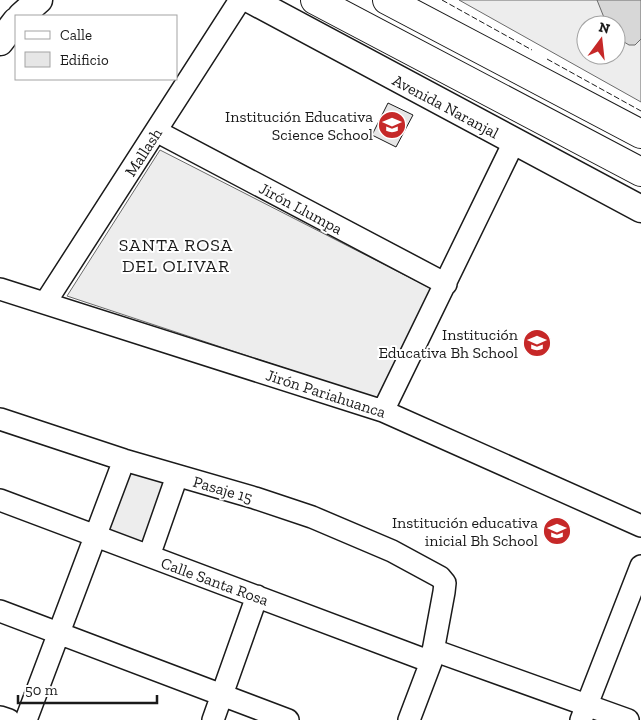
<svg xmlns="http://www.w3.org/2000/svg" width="641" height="720" font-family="'Zilla Slab',serif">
  <rect width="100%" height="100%" fill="#fff"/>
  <path fill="#ededed" stroke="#6a6a6a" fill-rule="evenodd" d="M459 0H641V102ZM586 25H616V55H586Z
    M160 150 436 291 381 400 67 296Z
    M127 465 181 480 158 553 104 533Z"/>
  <path fill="#d7d7d7" stroke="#6a6a6a" d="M597 0H641V39L635 45H629L616 37V25H607Z"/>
  <path fill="#e6e6e6" stroke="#1a1a1a" d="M388 103 413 115 396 147 372 135Z"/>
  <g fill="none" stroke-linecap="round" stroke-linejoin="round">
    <defs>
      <path id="minor" d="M156 131 446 284
        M0 289 383 411 641 526
        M45 303 240 0
        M383 411 514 142
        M0 419 124 460 255 498 312 517 392 551 440 577 445 583 444 592 431 662 409 720
        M0 500 431 662
        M149 556 177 476
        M0 611 288 720
        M433 650 628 720
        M0 717 9 720
        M26 720 124 460
        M213 720 257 596
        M581 720 641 566"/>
      <path id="major" d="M251 0 641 209
        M21 16 39 0
        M0 42 16 21"/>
      <path id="highway" d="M315 0 641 172
        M387 0 641 134"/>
    </defs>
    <use href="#minor" stroke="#1a1a1a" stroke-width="24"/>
    <use href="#major" stroke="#1a1a1a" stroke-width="29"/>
    <use href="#highway" stroke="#1a1a1a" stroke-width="30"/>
    <use href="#minor" stroke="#fff" stroke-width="21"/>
    <use href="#major" stroke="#fff" stroke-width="26"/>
    <use href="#highway" stroke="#fff" stroke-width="28"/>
    <path stroke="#1a1a1a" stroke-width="1" stroke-dasharray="6 2.5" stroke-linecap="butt" d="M442 0 532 50
      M547 59 641 111"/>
  </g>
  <defs>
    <symbol id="school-disc" viewBox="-11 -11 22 22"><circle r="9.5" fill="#c62828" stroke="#fff"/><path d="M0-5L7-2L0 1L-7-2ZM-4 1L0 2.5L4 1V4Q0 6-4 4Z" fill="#fff"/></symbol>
  </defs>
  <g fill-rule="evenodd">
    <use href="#school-disc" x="376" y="109" width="32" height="32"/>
    <use href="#school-disc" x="521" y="327" width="32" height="32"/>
    <use href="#school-disc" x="541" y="515" width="32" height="32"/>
  </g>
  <g text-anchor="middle" stroke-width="4" stroke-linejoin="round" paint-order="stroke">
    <g font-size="16" fill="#1a1a1a" stroke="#fff">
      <text transform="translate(446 106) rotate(28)" y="6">Avenida Naranjal</text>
      <text transform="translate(143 152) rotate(-57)" y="6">Mallash</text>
      <text transform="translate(301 208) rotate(28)" y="6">Jirón Llumpa</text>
      <text transform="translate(326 393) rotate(18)" y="6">Jirón Pariahuanca</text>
      <text transform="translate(223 489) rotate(16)" y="6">Pasaje 15</text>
      <text transform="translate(215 581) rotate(20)" y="6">Calle Santa Rosa</text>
    </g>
    <g font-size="16" fill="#1a1a1a" stroke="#fff" text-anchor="end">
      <text x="373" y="122">Institución Educativa<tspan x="373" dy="18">Science School</tspan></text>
      <text x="518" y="340">Institución<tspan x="518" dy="18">Educativa Bh School</tspan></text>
      <text x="538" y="528">Institución educativa<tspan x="538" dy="18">inicial Bh School</tspan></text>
    </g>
    <g font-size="18" letter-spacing="1" fill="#1a1a1a" stroke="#fff">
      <text x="176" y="251">SANTA ROSA<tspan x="176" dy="21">DEL OLIVAR</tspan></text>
    </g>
  </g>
  <rect x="15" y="15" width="162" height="65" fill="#ffffff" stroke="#a3a3a3"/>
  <rect x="25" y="31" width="25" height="8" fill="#ffffff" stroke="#a3a3a3"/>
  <text x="60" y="40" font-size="15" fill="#1a1a1a">Calle</text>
  <rect x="25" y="52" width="25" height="15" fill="#e6e6e6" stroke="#a3a3a3"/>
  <text x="60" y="65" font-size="15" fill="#1a1a1a">Edificio</text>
  <g transform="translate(601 40) rotate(15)"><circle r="24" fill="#ffffff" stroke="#a3a3a3"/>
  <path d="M0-4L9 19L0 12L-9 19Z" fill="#c62828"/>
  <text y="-8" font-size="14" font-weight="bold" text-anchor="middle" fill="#1a1a1a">N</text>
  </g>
  <path d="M18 695v8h139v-8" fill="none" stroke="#1a1a1a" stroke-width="2.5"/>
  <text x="25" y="695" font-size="15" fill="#1a1a1a" stroke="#ffffff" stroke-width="4" paint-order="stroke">50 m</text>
</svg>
